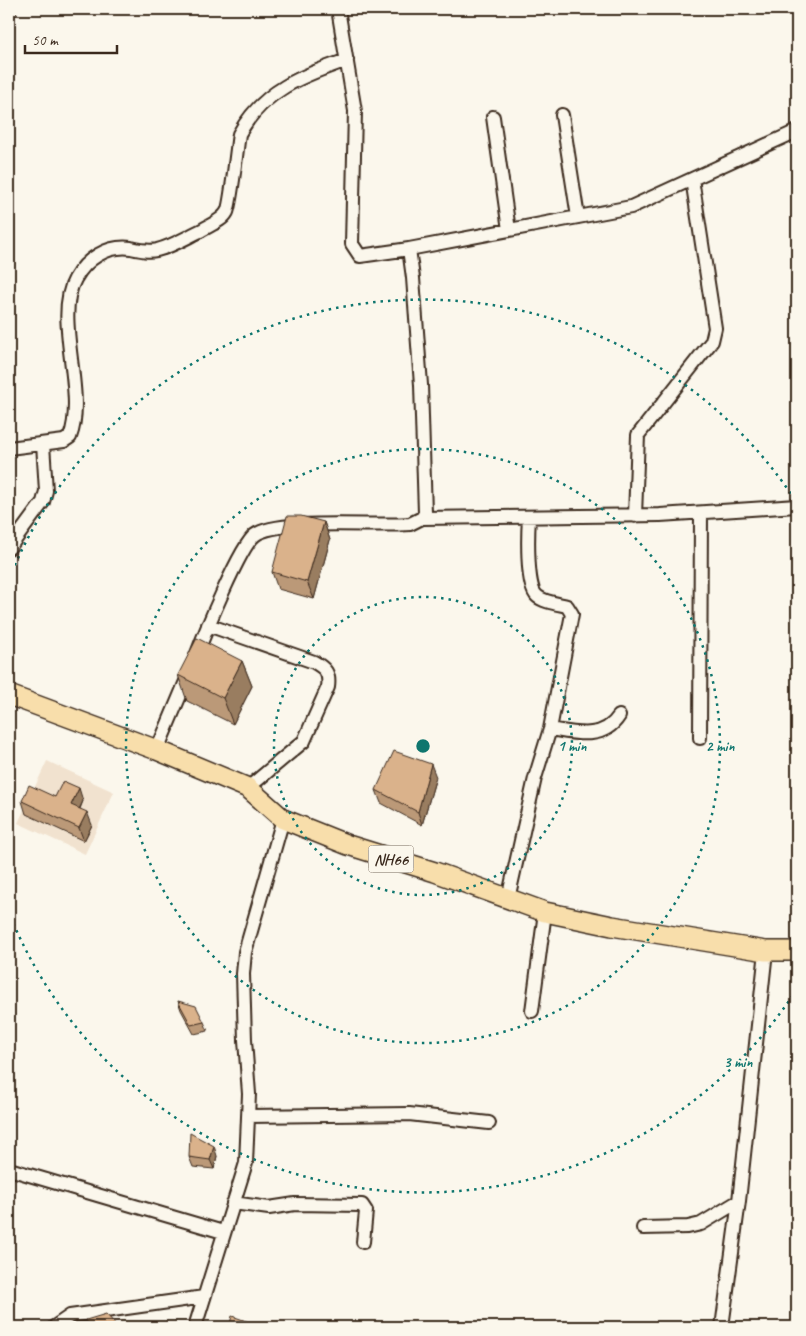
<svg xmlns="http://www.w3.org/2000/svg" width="806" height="1336" font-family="Caveat,sans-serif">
  <rect width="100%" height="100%" fill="#fbf7ec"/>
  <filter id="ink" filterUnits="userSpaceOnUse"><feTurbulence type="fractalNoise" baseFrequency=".02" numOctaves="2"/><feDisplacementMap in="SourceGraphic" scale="10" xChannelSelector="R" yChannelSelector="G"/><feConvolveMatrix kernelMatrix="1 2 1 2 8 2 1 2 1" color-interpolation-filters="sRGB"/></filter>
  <g filter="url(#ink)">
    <path fill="#f1e2cf" d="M47 761 114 792 85 854 18 823Z"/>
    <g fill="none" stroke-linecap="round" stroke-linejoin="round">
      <defs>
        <path id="minor" d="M9 10 10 9
          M562 115 578 217
          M493 117 509 230
          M409 249 631 207 797 131
          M9 448 64 441 70 437C87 393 53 318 75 279 86 259 107 245 131 248 140 250 148 252 157 250 173 246 187 237 202 230 210 225 222 221 227 212 231 205 237 146 239 134 263 90 302 76 347 60
          M635 516 638 435 712 341 715 328 692 179
          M422 518 660 515 797 506
          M9 548 43 502 46 491 43 444
          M208 625 314 662C325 668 330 673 328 687L304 741 248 788
          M196 656C204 635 240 546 255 535 278 518 376 527 410 524L422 518 425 513 421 385 413 278 409 249 360 256 352 244 355 111 338 9
          M550 729C575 733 603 741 619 716
          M700 738 701 513
          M157 750 189 674
          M508 899 535 778 550 729 572 614 567 606C559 604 543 602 537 596 526 587 528 532 529 518
          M532 1011 545 912
          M249 1116 409 1114 489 1123
          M9 1169 223 1232
          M233 1203 269 1208 295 1204 362 1205 366 1211 363 1242
          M643 1228 688 1227 701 1224 739 1201
          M54 1327 70 1316 204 1297
          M195 1327 246 1163 249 1094 245 1040 243 974 245 952 283 819
          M722 1327 739 1201 766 951"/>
        <path id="highway" d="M9 695 157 750 248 788 283 819 348 845 435 872 545 912 612 926 766 951H797"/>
      </defs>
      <use href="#minor" stroke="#3b2a1e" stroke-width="16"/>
      <use href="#highway" stroke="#3b2a1e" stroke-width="22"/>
      <use href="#minor" stroke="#fbf7ec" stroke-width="12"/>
      <use href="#highway" stroke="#f8deab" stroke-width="19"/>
    </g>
    <path fill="#bb9978" stroke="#3b2a1e" d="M324 522 330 540 314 599 278 589 272 572Z
      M242 661 252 686 233 724 187 701 178 675Z
      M436 777 422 825 381 803 376 790Z
      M55 797 83 801 80 809 92 825 84 841 26 814 22 801Z
      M178 1001 204 1022 208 1031 194 1034 181 1010Z
      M217 1156 214 1169 193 1167 189 1157Z"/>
    <path fill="#997d61" stroke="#3b2a1e" d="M324 522 330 540 314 599 307 582Z
      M242 661 252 686 233 724 223 698Z
      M431 764 436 777 422 825 418 812Z
      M79 788 83 801 75 818 71 805Z
      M87 812 92 825 84 841 79 828Z
      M214 1146 217 1156 214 1169 210 1160Z"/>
    <path fill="#dab28b" stroke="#3b2a1e" d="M287 516H301L324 522 307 582 272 572Z
      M197 638 242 661 223 698 178 675Z
      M394 751 431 764 418 812 376 790Z
      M63 781 79 788 71 805 87 812 79 828 22 801 29 785 55 797Z
      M178 1001 196 1006 204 1022 191 1025Z
      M190 1133 214 1146 210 1160 189 1157Z
      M106 1314 118 1327H90L86 1320Z
      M232 1316 252 1323V1327H229Z"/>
  </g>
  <g fill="none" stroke="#0f766e" stroke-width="2.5" stroke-dasharray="2.5 5">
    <circle cx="423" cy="746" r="149"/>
    <circle cx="423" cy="746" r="297"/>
    <path d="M797 989A446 446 0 0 1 9 913M9 579A446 446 0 0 1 797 503"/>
  </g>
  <g text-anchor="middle" stroke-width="4.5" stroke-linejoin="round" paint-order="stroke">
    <rect fill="#fbf7ec" stroke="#75685c" stroke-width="1" x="368.5" y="845.5" width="45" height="27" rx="4"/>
    <g font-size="16" font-weight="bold" fill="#3b2a1e">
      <text x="391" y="865">NH66</text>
    </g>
  </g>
  <circle cx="423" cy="746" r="8" fill="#0f766e" stroke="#fbf7ec" stroke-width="2.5"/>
  <g font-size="15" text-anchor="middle" font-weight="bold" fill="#0f766e" stroke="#fbf7ec" stroke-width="4.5" stroke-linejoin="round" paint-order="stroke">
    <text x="572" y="751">1 min</text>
    <text x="720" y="751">2 min</text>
    <text x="738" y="1067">3 min</text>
  </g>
  <rect width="806" height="1336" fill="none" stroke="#fbf7ec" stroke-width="30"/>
  <rect x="15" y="15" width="776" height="1306" fill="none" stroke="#3b2a1e" stroke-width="2" filter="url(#ink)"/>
  <path d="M25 45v8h92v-8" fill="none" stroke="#3b2a1e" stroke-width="2.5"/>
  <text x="32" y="45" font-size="15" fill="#3b2a1e" stroke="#fbf7ec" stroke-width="4" paint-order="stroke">50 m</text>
</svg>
